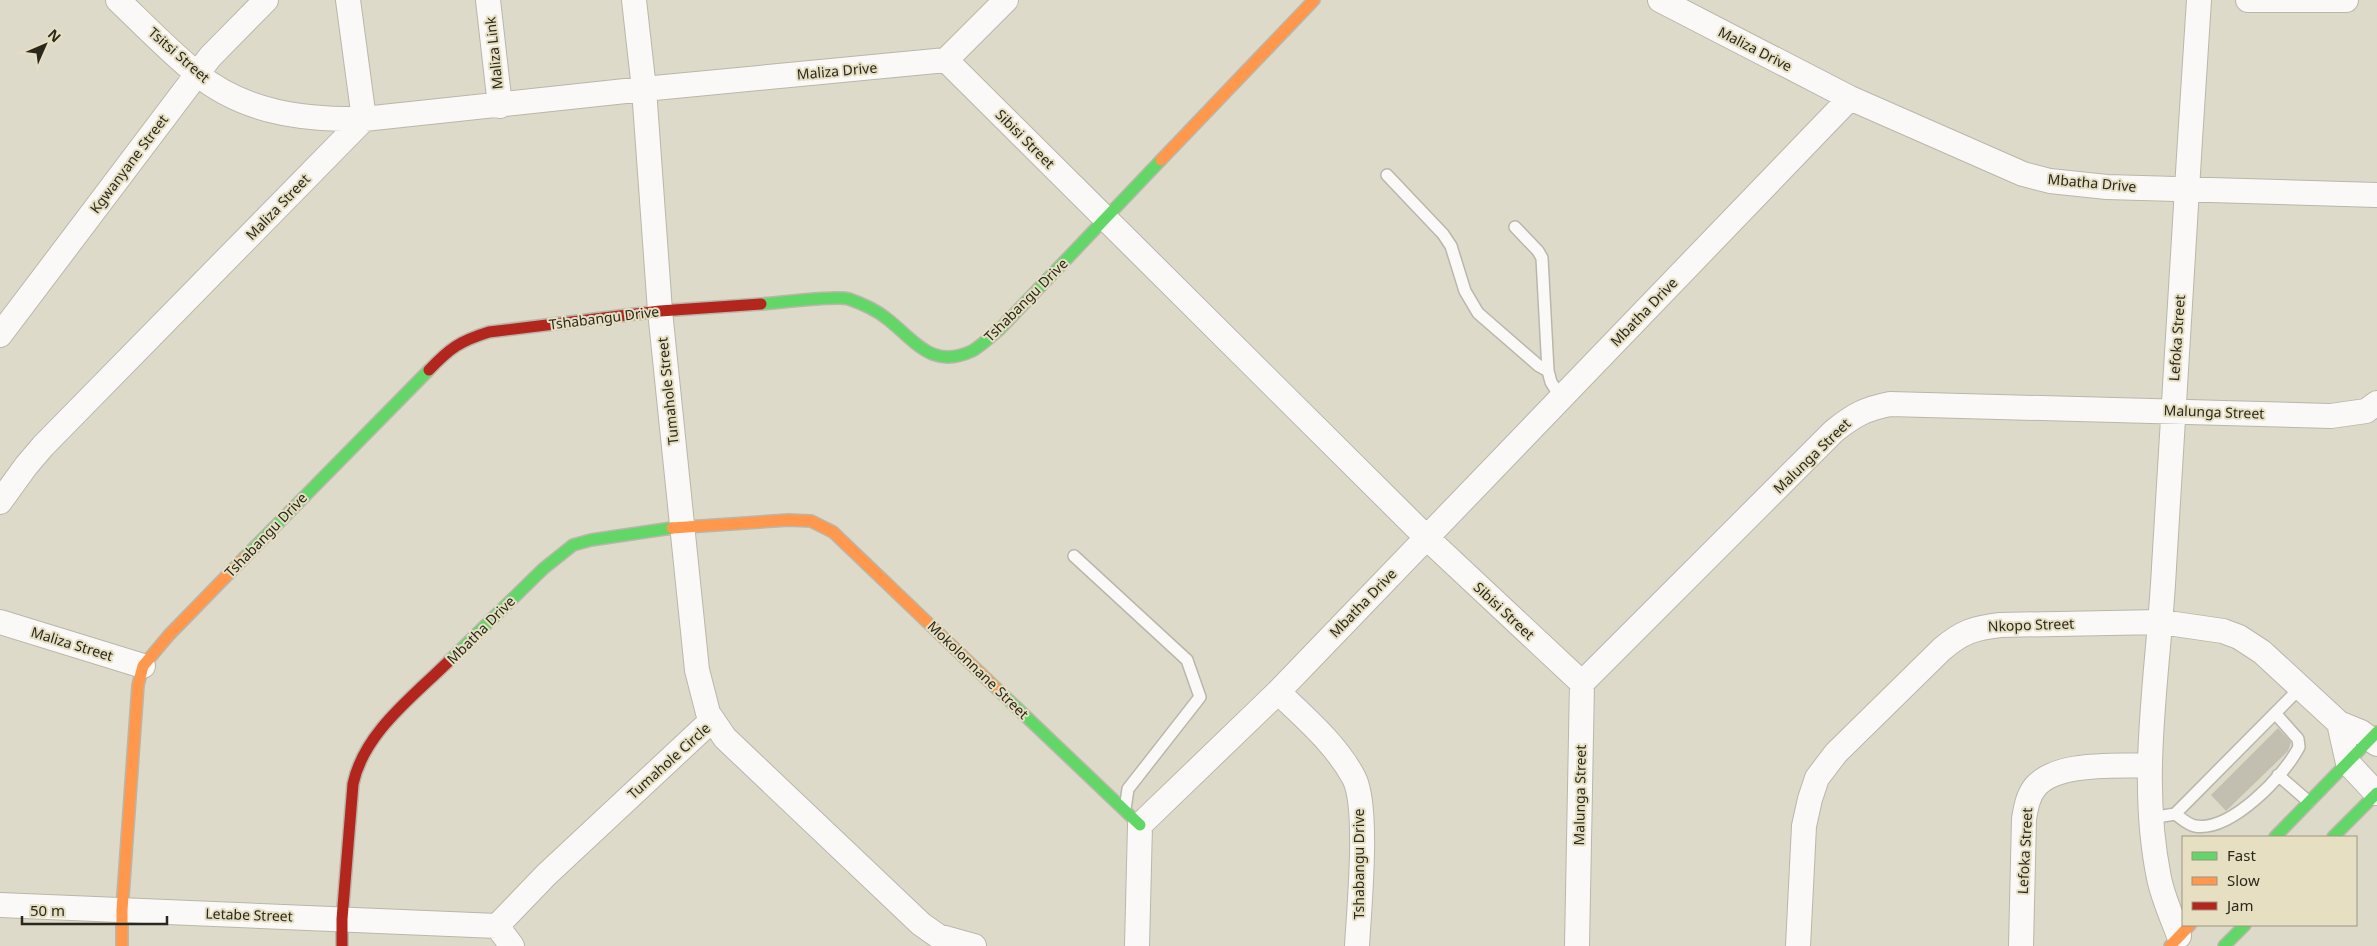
<svg xmlns="http://www.w3.org/2000/svg" width="2377" height="946" font-family="'Noto Sans',sans-serif">
  <rect width="100%" height="100%" fill="#dedaca"/>
  <path fill="#c3bfb0" d="M2278 728 2291 742 2288 751 2226 811 2211 795Z"/>
  <g fill="none" stroke-linecap="round" stroke-linejoin="round">
    <defs>
      <path id="lane" d="M1387 175 1443 234 1451 246 1465 291 1478 313 1539 366 1548 371
        M1515 227 1538 251 1542 258 1548 371 1551 382 1561 398
        M1074 556 1187 660 1200 697 1128 789 1125 809
        M2278 775 2309 802
        M2175 814C2181 818 2188 825 2195 826 2231 832 2284 776 2299 747L2298 739 2275 713
        M2151 818 2175 814 2301 687"/>
      <path id="street" d="M118 0C143 24 168 50 196 73 244 113 304 120 364 119L644 89 946 60 1006 0
        M348 0 364 119
        M488 0 500 106
        M634 0 644 89 660 311 697 670 708 713 725 738 921 924 938 936 974 946
        M1660 0 1850 98 2023 174 2050 181 2107 187 2377 195
        M2248 0H2346
        M946 60 1427 538 1582 683
        M0 335 210 57 266 0
        M0 502 26 466 43 446 364 119
        M0 622 143 666
        M1278 692C1305 718 1336 744 1354 778 1369 807 1359 909 1357 946
        M2339 723 2348 763 2376 793
        M0 905 497 926
        M497 926 546 875 711 721
        M497 926 512 946
        M2179 936C2172 917 2163 898 2159 878 2138 776 2159 670 2164 567 2174 378 2187 189 2199 0
        M1137 946 1140 825 1278 692 1850 98
        M1577 946 1582 683 1834 431C1854 415 1865 409 1890 404L2331 416 2366 411 2377 403
        M1798 946 1804 826 1810 799 1817 778 1836 753 1942 649C1962 632 1974 628 2000 625L2161 622 2223 631 2239 637 2262 652 2339 723 2361 732 2377 744
        M2021 946 2024 819C2026 807 2028 795 2036 786 2059 761 2117 767 2149 765"/>
      <path id="fast" d="M761 304C778 303 837 295 849 299 863 304 875 309 886 318 915 340 931 370 972 351 981 346 990 337 999 330L1161 160
        M244 558 429 370
        M450 660 543 569 573 545 591 540 672 528
        M995 687 1140 825
        M2275 837 2377 732
        M2333 837 2377 793
        M2224 946 2245 925"/>
      <path id="slow" d="M1161 160 1314 0
        M672 528 789 520 811 521 833 532 995 687
        M122 946V910L138 685 143 666 169 635 244 558
        M2170 946 2190 925"/>
      <path id="jam" d="M429 370C450 348 460 341 489 332L660 311 761 304
        M342 946V919L353 784C364 732 414 696 450 660"/>
    </defs>
    <use href="#lane" stroke="#b9b7aa" stroke-width="14"/>
    <use href="#street" stroke="#b9b7aa" stroke-width="26"/>
    <use href="#fast" stroke="#b9b7aa" stroke-width="14"/>
    <use href="#slow" stroke="#b9b7aa" stroke-width="14"/>
    <use href="#jam" stroke="#b9b7aa" stroke-width="14"/>
    <use href="#lane" stroke="#faf9f7" stroke-width="11"/>
    <use href="#street" stroke="#faf9f7" stroke-width="24"/>
    <use href="#fast" stroke="#63d668" stroke-width="11"/>
    <use href="#slow" stroke="#ff974d" stroke-width="11"/>
    <use href="#jam" stroke="#b3261e" stroke-width="11"/>
  </g>
  <g text-anchor="middle" stroke-width="4" stroke-linejoin="round" paint-order="stroke">
    <g font-size="14" fill="#2a281d" stroke="#e6dfc2">
      <text transform="translate(1755 49) rotate(27)" y="5">Maliza Drive</text>
      <text transform="translate(494 53) rotate(-96)" y="5">Maliza Link</text>
      <text transform="translate(179 55) rotate(41)" y="5">Tsitsi Street</text>
      <text transform="translate(837 71) rotate(-5)" y="5">Maliza Drive</text>
      <text transform="translate(1025 139) rotate(45)" y="5">Sibisi Street</text>
      <text transform="translate(129 164) rotate(-53)" y="5">Kgwanyane Street</text>
      <text transform="translate(2092 183) rotate(5)" y="5">Mbatha Drive</text>
      <text transform="translate(278 207) rotate(-46)" y="5">Maliza Street</text>
      <text transform="translate(1026 300) rotate(-45)" y="5">Tshabangu Drive</text>
      <text transform="translate(1644 312) rotate(-46)" y="5">Mbatha Drive</text>
      <text transform="translate(604 318) rotate(-7)" y="5">Tshabangu Drive</text>
      <text transform="translate(2177 338) rotate(-86)" y="5">Lefoka Street</text>
      <text transform="translate(668 391) rotate(-96)" y="5">Tumahole Street</text>
      <text transform="translate(2214 412) rotate(2)" y="5">Malunga Street</text>
      <text transform="translate(1812 456) rotate(-44)" y="5">Malunga Street</text>
      <text transform="translate(266 535) rotate(-46)" y="5">Tshabangu Drive</text>
      <text transform="translate(1363 603) rotate(-46)" y="5">Mbatha Drive</text>
      <text transform="translate(1504 611) rotate(43)" y="5">Sibisi Street</text>
      <text transform="translate(2031 625) rotate(-2)" y="5">Nkopo Street</text>
      <text transform="translate(481 630) rotate(-45)" y="5">Mbatha Drive</text>
      <text transform="translate(72 644) rotate(17)" y="5">Maliza Street</text>
      <text transform="translate(978 670) rotate(44)" y="5">Mokolonnane Street</text>
      <text transform="translate(669 761) rotate(-42)" y="5">Tumahole Circle</text>
      <text transform="translate(1580 795) rotate(-89)" y="5">Malunga Street</text>
      <text transform="translate(2025 851) rotate(-87)" y="5">Lefoka Street</text>
      <text transform="translate(1359 864) rotate(-90)" y="5">Tshabangu Drive</text>
      <text transform="translate(249 915) rotate(2)" y="5">Letabe Street</text>
    </g>
  </g>
  <rect x="2182" y="836" width="175" height="90" fill="#e6dfc2" stroke="#9b9680"/>
  <rect x="2192" y="852" width="25" height="8" fill="#63d668" stroke="#9b9680"/>
  <text x="2227" y="861" font-size="15" fill="#2a281d">Fast</text>
  <rect x="2192" y="877" width="25" height="8" fill="#ff974d" stroke="#9b9680"/>
  <text x="2227" y="886" font-size="15" fill="#2a281d">Slow</text>
  <rect x="2192" y="902" width="25" height="8" fill="#b3261e" stroke="#9b9680"/>
  <text x="2227" y="911" font-size="15" fill="#2a281d">Jam</text>
  <g transform="translate(45 45) rotate(45)" stroke="#e6dfc2" stroke-width="4" paint-order="stroke">
  <path d="M0-4L9 19L0 12L-9 19Z" fill="#2a281d"/>
  <text y="-8" font-size="14" font-weight="bold" text-anchor="middle" fill="#2a281d">N</text>
  </g>
  <path d="M22 916v8h145v-8" fill="none" stroke="#2a281d" stroke-width="2.5"/>
  <text x="30" y="916" font-size="15" fill="#2a281d" stroke="#e6dfc2" stroke-width="4" paint-order="stroke">50 m</text>
</svg>
